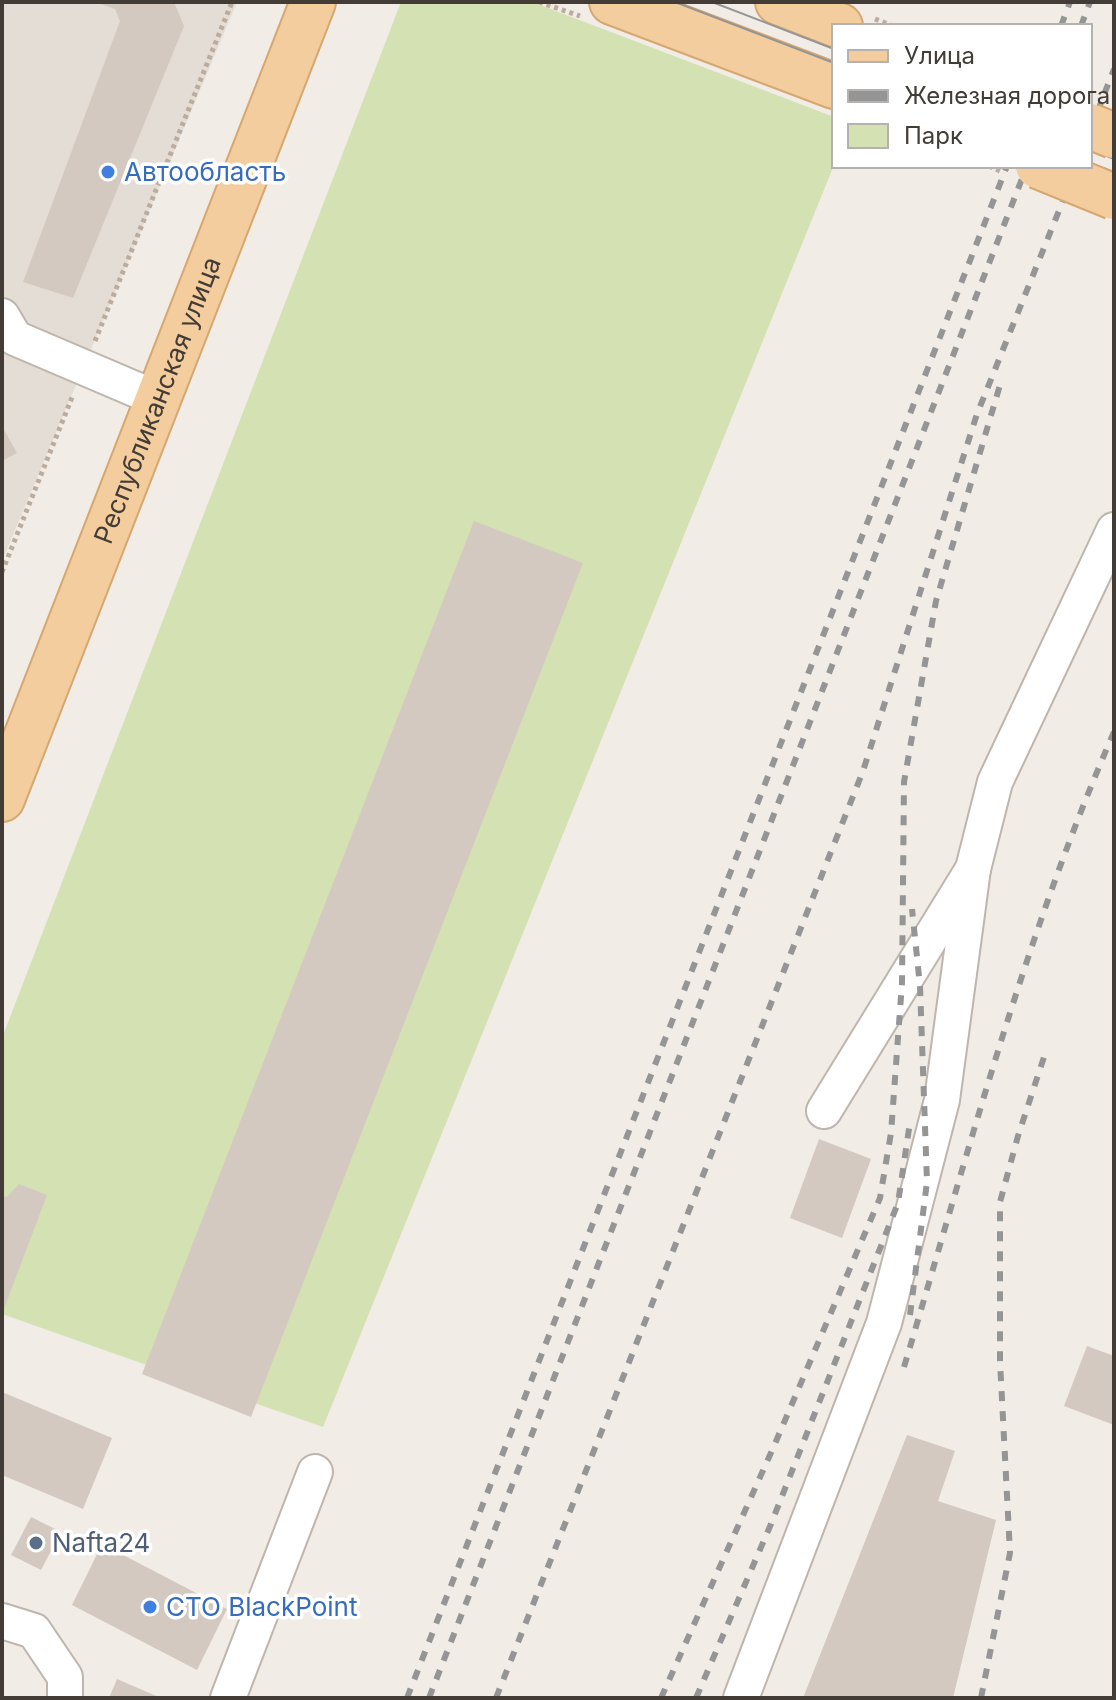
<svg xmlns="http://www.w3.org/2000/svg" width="1116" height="1700" font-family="Inter,sans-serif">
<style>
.residential{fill:#e4ddd5}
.green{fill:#d3e1b3}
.building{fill:#d4c9c0}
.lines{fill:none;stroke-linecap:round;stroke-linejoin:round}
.minor-casing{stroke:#beb5ad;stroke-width:38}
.major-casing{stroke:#d6a76f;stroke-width:48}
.path{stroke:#bcac9d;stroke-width:5;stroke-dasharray:4 4;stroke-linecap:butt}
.minor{stroke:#fff;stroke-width:34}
.major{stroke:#f3cd9d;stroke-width:44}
.tram{stroke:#959595;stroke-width:2}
.rail{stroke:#959595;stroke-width:6;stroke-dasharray:10 10;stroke-linecap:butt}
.major-bridge-casing{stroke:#d6a76f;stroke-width:48;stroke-linecap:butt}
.path-bridge{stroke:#bcac9d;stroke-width:5;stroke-dasharray:4 4;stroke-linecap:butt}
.major-bridge{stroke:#f3cd9d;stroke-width:44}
.shop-dot{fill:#3f7fe0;stroke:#fff;stroke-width:3}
.service-dot{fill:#5c6f8a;stroke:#fff;stroke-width:3}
.labels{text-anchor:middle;stroke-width:7;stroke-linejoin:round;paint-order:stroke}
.shop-label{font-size:26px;fill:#366cbe;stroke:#fff;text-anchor:start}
.street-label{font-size:26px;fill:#433c36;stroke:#fff}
.service-label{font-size:26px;fill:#4e5e75;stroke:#fff;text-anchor:start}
</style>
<rect width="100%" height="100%" fill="#f1ece6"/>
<!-- residential -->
<polygon class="residential" points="2,2 237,2 2,561"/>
<!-- green -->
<polygon class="green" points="401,2 532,2 834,117 834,165 323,1427 2,1314 2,1038"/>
<!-- building -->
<g class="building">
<polygon points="174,2 184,26 73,298 23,282 120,21 115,9 95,2"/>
<polygon points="2,426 17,453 2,461"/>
<polygon points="474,521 583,563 251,1417 142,1374"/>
<polygon points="819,1139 871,1159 842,1238 790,1218"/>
<polygon points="19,1184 47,1195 2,1314 2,1195 7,1197"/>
<polygon points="1087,1346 1114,1356 1114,1425 1064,1406"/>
<polygon points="2,1392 112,1438 83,1509 2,1475"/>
<polygon points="907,1435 955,1451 938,1501 996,1520 953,1698 803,1698"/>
<polygon points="31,1517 61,1532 41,1570 11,1555"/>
<polygon points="102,1544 227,1609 197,1670 72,1605"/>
<polygon points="117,1679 161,1698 109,1698"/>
</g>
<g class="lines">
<defs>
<g id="minor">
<polyline points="2,316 15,338 158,399"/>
<polyline points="824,1111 973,869 995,782 1114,530"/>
<polyline points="2,1621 34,1631 65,1677 65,1698"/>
<polyline points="228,1698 315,1472"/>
<polyline points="741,1698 884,1323 942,1100 973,869"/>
</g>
<g id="major">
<polyline points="612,2 834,86"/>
<polyline points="778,2 840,26"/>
<path id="s1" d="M2,799l311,-797"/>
</g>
</defs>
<!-- minor casing -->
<use href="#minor" class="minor-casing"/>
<!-- major casing -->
<use href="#major" class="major-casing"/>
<!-- path -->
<g class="path">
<polyline points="539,2 580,16"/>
<polyline points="875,19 893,26"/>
<polyline points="95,341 232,2"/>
<polyline points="2,572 73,395"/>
</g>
<!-- minor -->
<use href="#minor" class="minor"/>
<!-- major -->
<use href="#major" class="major"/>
<!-- tram -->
<g class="tram">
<polyline points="675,2 834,63"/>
<polyline points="712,2 834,49"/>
<polyline points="1090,149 1114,159"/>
<polyline points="1090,163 1114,172"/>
</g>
<!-- rail -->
<g class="rail">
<polyline points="1061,26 1070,2"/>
<polyline points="1081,26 1090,2"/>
<polyline points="1090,131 1114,69"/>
<polyline points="910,1315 927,1182 920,986 912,909"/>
<path d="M904,1367c64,-213 121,-432 210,-635"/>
<polyline points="407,1698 1007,166"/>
<polyline points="429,1698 1027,166"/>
<polyline points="496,1698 863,771 977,414 1077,166"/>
<polyline points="661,1698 774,1446 880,1198 891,1133 902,983 904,782 936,601 1000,385"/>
<polyline points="696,1698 771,1524 898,1203 910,1122"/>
<polyline points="981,1698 1010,1553 1000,1361 1000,1202 1018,1136 1045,1054"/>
</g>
<defs>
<g id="major-bridge">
<polyline points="1090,126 1114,136"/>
<polyline points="1038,166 1114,197"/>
</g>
</defs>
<!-- major-bridge casing -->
<use href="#major-bridge" class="major-bridge-casing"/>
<!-- path-bridge -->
<polyline class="path-bridge" points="989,166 1002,172"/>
<!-- major-bridge -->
<use href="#major-bridge" class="major-bridge"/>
</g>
<!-- markers -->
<g class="shop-dot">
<circle cx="108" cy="172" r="8"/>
<circle cx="150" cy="1607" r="8"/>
</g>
<circle class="service-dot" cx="36" cy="1543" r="8"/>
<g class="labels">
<!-- shop labels -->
<g class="shop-label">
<text x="124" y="181">Автообласть</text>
<text x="166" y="1616">СТО BlackPoint</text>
</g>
<!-- street labels -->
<g class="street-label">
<text dy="9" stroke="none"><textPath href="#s1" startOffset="428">Республиканская улица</textPath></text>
</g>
<!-- service labels -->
<g class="service-label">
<text x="52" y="1552">Nafta24</text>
</g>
</g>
<!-- border -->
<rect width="1116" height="1700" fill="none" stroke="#433c36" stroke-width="8"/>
<!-- legend -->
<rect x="832" y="24" width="260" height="144" fill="#ffffff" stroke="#b4b1af" stroke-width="2"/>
<rect x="848" y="50" width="40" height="12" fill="#f3cd9d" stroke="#b4b1af" stroke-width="2"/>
<text x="904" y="64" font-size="24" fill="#433c36">Улица</text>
<rect x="848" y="90" width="40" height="12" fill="#959595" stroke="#b4b1af" stroke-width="2"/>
<text x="904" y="104" font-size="24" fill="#433c36">Железная дорога</text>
<rect x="848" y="124" width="40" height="24" fill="#d3e1b3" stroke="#b4b1af" stroke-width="2"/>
<text x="904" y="144" font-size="24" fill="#433c36">Парк</text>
</svg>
